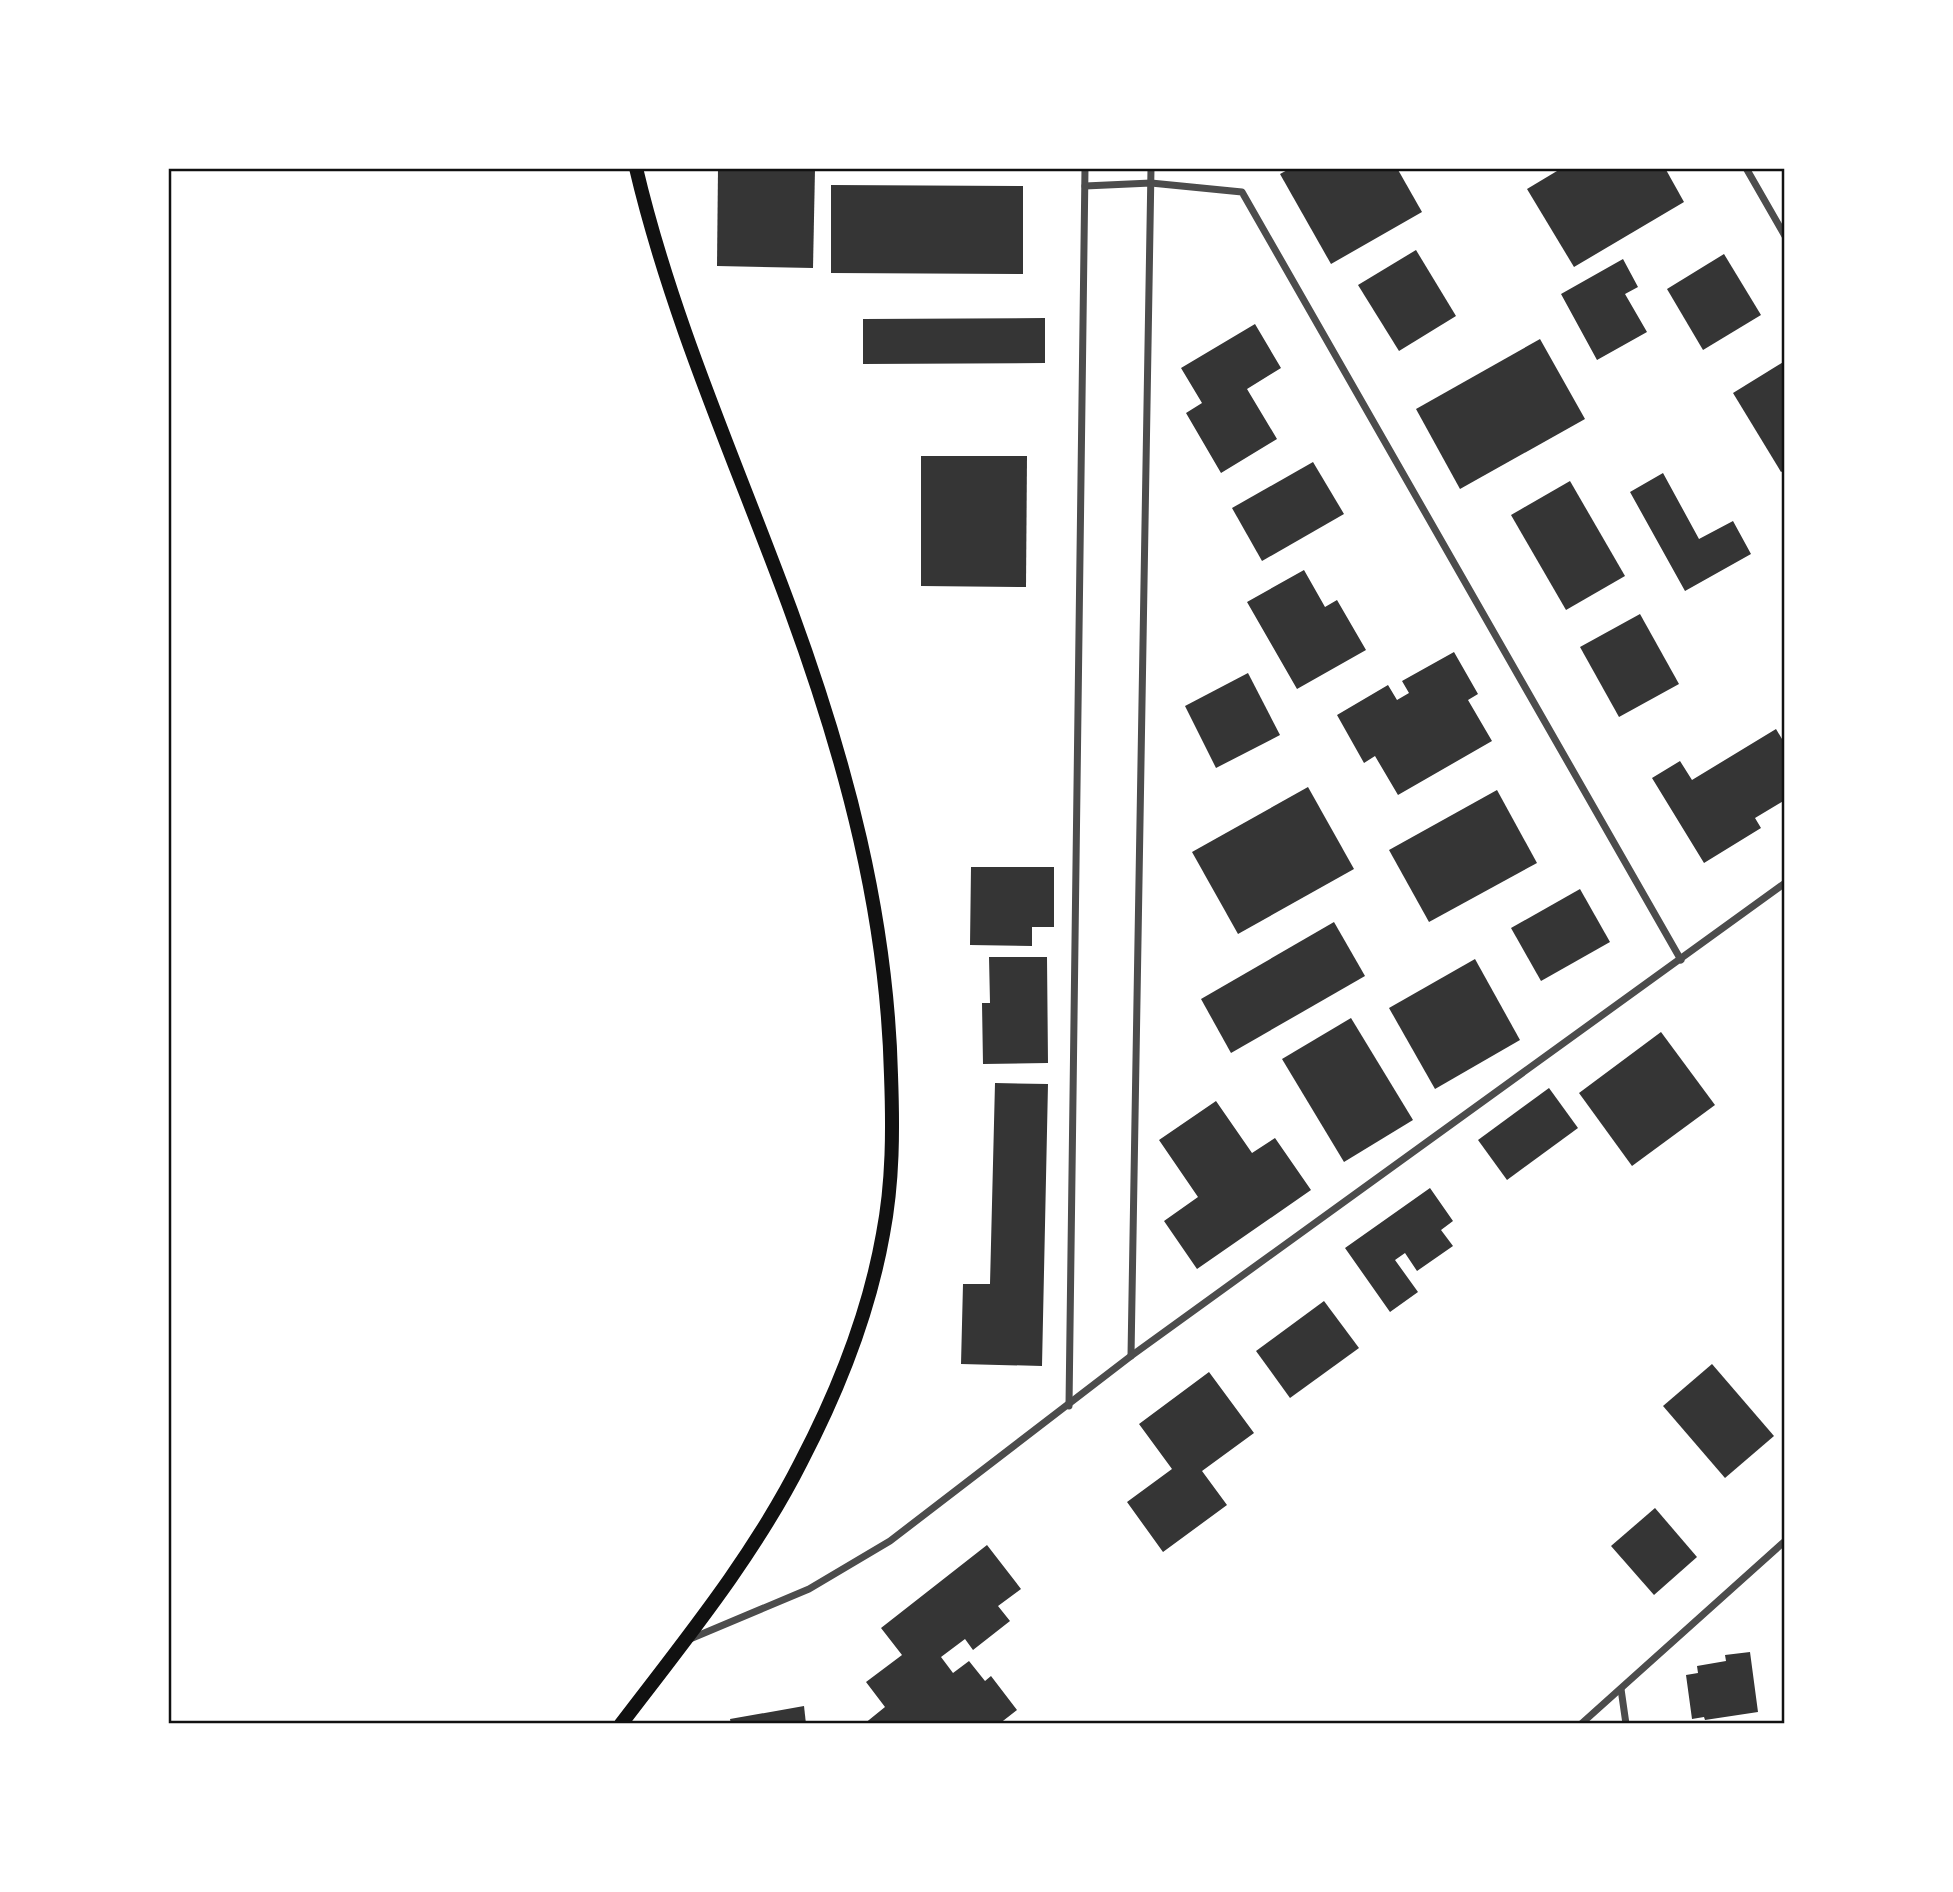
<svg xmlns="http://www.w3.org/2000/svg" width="1953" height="1892" font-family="'Fira Sans',sans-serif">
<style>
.building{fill:#353535}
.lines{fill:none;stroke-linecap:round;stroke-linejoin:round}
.minor{stroke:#4c4c4c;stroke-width:7}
.secondary{stroke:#111;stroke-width:14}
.neatline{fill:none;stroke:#111;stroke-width:2.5}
</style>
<rect width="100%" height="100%" fill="#fff"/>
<!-- building -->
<g class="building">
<polygon points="718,168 815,169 813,268 717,266"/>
<polygon points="1291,168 1397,168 1422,212 1331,264 1280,174"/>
<polygon points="1562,168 1665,168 1684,202 1574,267 1527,189"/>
<polygon points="831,185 1023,186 1023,274 831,273"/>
<polygon points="1416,250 1456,316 1399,351 1358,285"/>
<polygon points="1724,254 1761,315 1703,350 1667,289"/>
<polygon points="1623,259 1638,287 1625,294 1647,332 1597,360 1561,294"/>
<polygon points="1045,318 1045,363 863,364 863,319"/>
<polygon points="1255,324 1281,368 1247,389 1277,439 1221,473 1186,413 1202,403 1181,368"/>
<polygon points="1540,339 1585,419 1460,489 1416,409"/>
<polygon points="1785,361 1785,470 1781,472 1733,393"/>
<polygon points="921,456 1027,456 1026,587 921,586"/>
<polygon points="1313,462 1344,514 1262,561 1232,508"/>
<polygon points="1663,473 1699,539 1733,521 1751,554 1685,591 1630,492"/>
<polygon points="1570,481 1625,576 1566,610 1511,515"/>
<polygon points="1304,570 1325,607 1337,600 1366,650 1297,689 1247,602"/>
<polygon points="1640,614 1679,684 1619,717 1580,647"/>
<polygon points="1454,652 1478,694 1468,700 1492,741 1398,795 1375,756 1364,763 1337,715 1388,685 1397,700 1409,693 1402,681"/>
<polygon points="1248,673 1280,735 1216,768 1185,706"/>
<polygon points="1776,729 1785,744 1785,800 1755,818 1761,828 1704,863 1652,778 1680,761 1692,780"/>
<polygon points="1308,787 1354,869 1238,934 1192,852"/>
<polygon points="1497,790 1537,863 1429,922 1389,850"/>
<polygon points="971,867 1054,867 1054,927 1032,927 1032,946 970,945"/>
<polygon points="1580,889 1610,942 1541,981 1511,928"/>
<polygon points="1334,922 1365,976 1231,1053 1201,999"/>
<polygon points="989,957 1047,957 1048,1063 983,1064 982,1003 990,1003"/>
<polygon points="1475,959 1520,1040 1435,1089 1389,1008"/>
<polygon points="1351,1018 1413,1120 1344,1162 1282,1059"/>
<polygon points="1661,1032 1715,1105 1632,1166 1579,1093"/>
<polygon points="995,1083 1048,1084 1042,1366 961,1364 963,1284 990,1284"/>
<polygon points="1549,1088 1578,1128 1507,1180 1478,1140"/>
<polygon points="1216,1101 1252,1153 1275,1138 1311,1190 1197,1269 1164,1221 1198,1197 1159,1140"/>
<polygon points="1430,1188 1453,1221 1441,1230 1453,1246 1417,1271 1405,1253 1395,1260 1418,1292 1390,1312 1345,1248"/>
<polygon points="1324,1301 1359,1348 1290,1398 1256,1351"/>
<polygon points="1712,1364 1774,1436 1725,1478 1663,1406"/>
<polygon points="1209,1372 1254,1433 1202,1471 1227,1505 1163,1552 1127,1502 1172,1469 1139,1424"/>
<polygon points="1655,1508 1697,1557 1654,1595 1611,1546"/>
<polygon points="987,1545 1021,1589 998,1606 1010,1621 973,1650 965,1639 941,1657 953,1673 969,1661 985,1681 991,1676 1017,1710 999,1724 864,1724 885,1707 866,1682 902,1655 881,1628"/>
<polygon points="1750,1652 1758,1712 1705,1720 1704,1717 1692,1719 1686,1675 1698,1673 1697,1666 1726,1661 1725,1655"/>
<polygon points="804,1706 806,1724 731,1724 730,1719"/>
</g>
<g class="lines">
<!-- minor -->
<g class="minor">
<polyline points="1746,168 1785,236"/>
<polyline points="1085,186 1151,183 1242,192 1681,960"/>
<polyline points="1131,1356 1151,168"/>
<polyline points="1069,1406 1085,168"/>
<polyline points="690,1639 809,1589 890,1541 1131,1356 1785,883"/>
<polyline points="1621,1689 1626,1724"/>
<polyline points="1581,1724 1785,1541"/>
</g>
<!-- secondary -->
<path class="secondary" d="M621,1724c64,-84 132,-167 180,-262 37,-71 68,-149 82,-228 10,-52 10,-105 8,-159 -4,-160 -45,-314 -100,-464 -54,-147 -119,-290 -155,-443"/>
</g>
<!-- border -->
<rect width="1953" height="1892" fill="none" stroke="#ffffff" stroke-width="340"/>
<rect x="170" y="170" width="1613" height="1552" class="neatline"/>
</svg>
